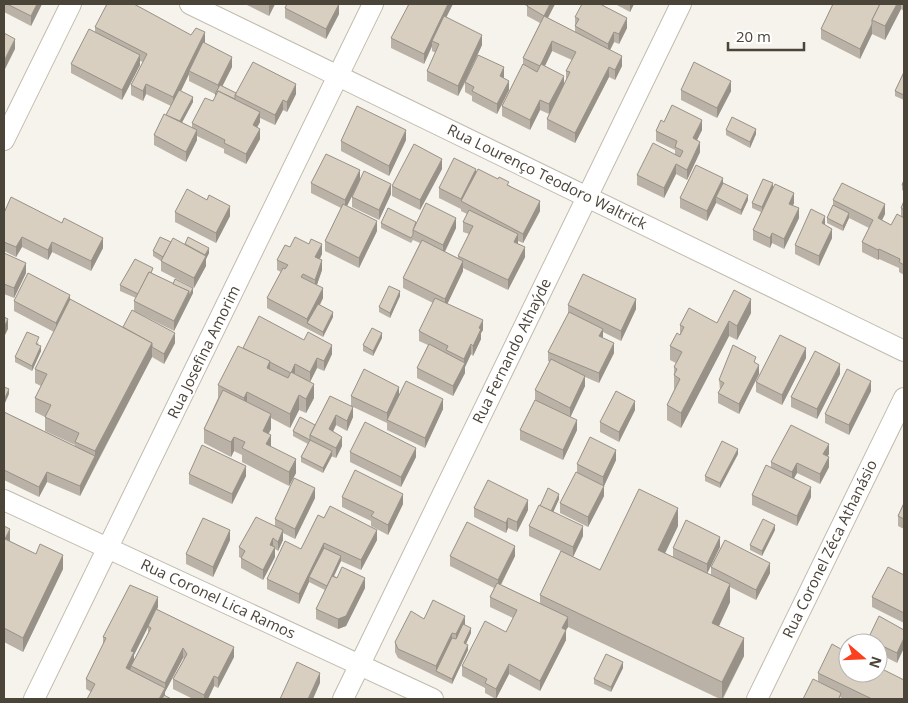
<svg xmlns="http://www.w3.org/2000/svg" width="908" height="703" font-family="'Open Sans',sans-serif">
<style>
.lines{fill:none;stroke-linecap:round;stroke-linejoin:round}
.street-casing{stroke:#c2bbae;stroke-width:22}
.street{stroke:#fff;stroke-width:20}
.wall{fill:#bab2a6;fill-rule:evenodd}
.shaded-wall{fill:#979187}
.building{fill:#d8cfc1;stroke:#979187}
.labels{text-anchor:middle;stroke-width:4;stroke-linejoin:round;paint-order:stroke}
.street-label{font-size:15px;fill:#4b4439;stroke:#fff}
</style>
<rect width="100%" height="100%" fill="#f6f3ec"/>
<g class="lines">
<defs>
<g id="street">
<polyline points="190,4 904,351"/>
<polyline points="4,140 71,4"/>
<polyline points="4,500 433,699"/>
<polyline points="34,699 373,4"/>
<polyline points="343,699 681,4"/>
<polyline points="757,699 904,398"/>
</g>
</defs>
<!-- street casing -->
<use href="#street" class="street-casing"/>
<!-- street -->
<use href="#street" class="street"/>
</g>
<!-- wall -->
<g class="wall">
<polygon points="4,4 42,4 31,26 4,12"/>
<polygon points="245,4 275,4 269,16"/>
<path d="M522,4h33l-7,14 27,14v-15l52,11 -8,16 -5,-2 -4,8 12,16 -7,14 -6,-3 -34,66 -28,-14v-10l2,-5 -9,-4 -10,20 -28,-14v-10l21,-42v-6l17,-35 -13,-7v-10zM552,51l20,9 -6,11v9l-2,5 -19,-19z"/>
<polygon points="615,4 634,4 630,12"/>
<polygon points="833,4 904,4 904,11 901,9 885,40 872,34 860,59 821,39 821,29"/>
<polygon points="285,8 339,14 326,39 285,18"/>
<polygon points="446,18 482,45 469,73 504,77 504,78 509,90 497,114 472,101 472,96 465,92 465,83 458,96 427,81 427,71 436,53 432,51 432,46 424,64 391,48 391,38"/>
<path d="M95,27l110,16 27,24 -10,19 14,7 60,1 -9,18 -4,-2 -8,15 -15,-7v4l-3,5 3,12 -14,25 -22,-11v-4l-27,-13v4l-11,22 -32,-17v-10l17,-29 -25,-12 -3,7 -12,-6v-10l12,-23 -3,-1v4l-18,35 -51,-27v-9l24,-32zM189,74v7l26,13v3l-2,4 -21,22v5l-10,-6 11,-20 -12,-11z"/>
<polygon points="904,72 904,100 895,96 895,91"/>
<polygon points="681,90 731,91 717,118 681,100"/>
<polygon points="664,122 702,130 697,140 700,152 687,180 676,174 664,198 637,185 637,175 675,154 675,150 656,141 656,131"/>
<polygon points="726,130 756,134 750,148 726,135"/>
<polygon points="406,140 389,176 341,151 341,141"/>
<polygon points="442,169 420,210 392,196 392,186"/>
<polygon points="476,173 509,185 540,211 523,243 518,241 518,244 525,257 508,290 463,268 463,271 447,304 483,330 481,333 481,339 473,356 471,354 465,367 465,373 453,396 417,378 417,368 428,345 419,341 419,331 433,303 403,288 403,278 420,243 413,240 411,243 381,228 381,223 416,222 456,228 445,252 458,258 458,256 469,234 463,232 463,222 467,214 461,211 461,209 439,198 439,188"/>
<polygon points="360,180 391,194 379,220 352,207 352,197 355,190 347,206 377,231 359,268 325,251 325,241 341,208 311,193 311,183"/>
<polygon points="904,180 904,191 902,190 902,185"/>
<polygon points="723,183 748,200 741,215 716,203 707,221 680,208 680,198"/>
<polygon points="773,189 794,203 793,205 799,218 784,249 772,243 770,248 753,240 753,230 761,212 752,208 752,203"/>
<polygon points="833,200 885,214 882,220 891,225 901,216 901,208 904,201 904,275 899,272 899,268 879,259 878,260 862,252 862,242 869,228 849,218 843,231 827,223 827,218 833,205"/>
<polygon points="175,212 230,216 216,243 175,222"/>
<polygon points="4,213 103,248 91,271 52,252 48,260 22,247 16,257 4,251"/>
<polygon points="825,225 832,238 819,266 795,254 795,245"/>
<polygon points="171,242 185,244 209,253 206,259 206,266 194,288 161,271 161,261 153,256 153,251"/>
<polygon points="290,247 322,254 320,259 322,270 317,285 323,298 320,305 333,317 323,337 267,308 267,298 281,272 277,270 277,260"/>
<polygon points="4,253 26,273 14,298 4,294"/>
<polygon points="153,273 153,274 193,293 174,331 134,311 134,301 136,298 120,291 120,285"/>
<polygon points="400,296 390,318 379,312 379,307"/>
<polygon points="70,299 123,327 175,343 164,364 152,357 80,496 47,482 39,497 4,480 4,412 75,446 75,445 45,431 45,417 35,412 35,398 41,386 35,383 35,369 54,332 14,311 14,301"/>
<polygon points="568,305 636,309 621,341 603,332 603,338 614,353 599,383 585,377 585,386 570,417 577,430 563,460 520,440 520,430 535,400 535,390 550,362 548,361 548,352 568,315"/>
<polygon points="751,313 737,340 729,336 681,428 667,420 667,405 674,390 674,367 676,363 670,360 670,346 680,335 680,325 717,323"/>
<polygon points="382,338 373,356 363,351 363,345"/>
<polygon points="39,342 38,344 41,351 32,371 15,362 15,357"/>
<polygon points="243,348 332,354 324,371 317,368 310,382 314,398 306,413 299,410 290,428 271,418 271,429 268,434 271,447 296,473 289,486 242,462 242,455 234,451 231,457 204,443 204,429 218,398 218,385"/>
<polygon points="806,358 782,405 756,392 756,382"/>
<polygon points="756,363 759,374 739,414 718,403 718,393 720,390 719,380"/>
<polygon points="840,374 817,419 791,407 791,397"/>
<polygon points="871,391 849,435 825,423 825,414"/>
<polygon points="399,394 443,409 425,448 387,430 387,422 387,423 351,406 351,396"/>
<polygon points="330,396 353,417 347,431 336,425 333,432 342,446 336,458 331,456 323,473 301,462 301,457 308,444 293,436 293,431 315,425"/>
<polygon points="635,410 619,442 600,432 600,422"/>
<polygon points="350,452 416,457 401,487 350,462"/>
<polygon points="738,454 720,488 705,481 705,476"/>
<polygon points="829,454 827,457 829,467 820,484 797,473 794,478 811,497 797,526 752,505 752,495 771,468 771,462"/>
<polygon points="616,460 604,486 604,496 588,527 560,513 560,503 577,473 577,464"/>
<polygon points="189,474 246,476 232,504 189,484"/>
<polygon points="342,497 403,504 388,535 371,526 371,521 342,507"/>
<polygon points="315,498 295,539 283,533 283,540 278,551 275,549 275,557 263,580 241,568 241,558 239,557 239,547 275,526 275,519"/>
<polygon points="559,499 553,512 583,536 573,557 600,570 678,526 665,553 673,557 673,548 720,547 707,573 711,575 711,567 770,573 756,600 730,587 730,602 719,626 744,656 723,699 720,699 568,627 566,630 566,640 540,691 509,674 496,699 485,693 485,688 462,676 462,666 506,632 513,618 490,607 490,597 494,588 450,566 450,556 515,556 501,585 540,603 540,595 561,551 529,536 529,526 540,506"/>
<polygon points="904,503 904,529 898,526 898,516"/>
<polygon points="474,508 528,510 517,532 508,528 506,533 474,517"/>
<polygon points="318,515 377,540 361,570 341,561 334,576 365,588 346,626 338,629 316,619 316,609 325,590 309,582 299,604 267,589 267,579 301,549"/>
<polygon points="4,526 10,541 63,569 23,652 4,642"/>
<polygon points="775,530 762,556 750,550 750,545"/>
<polygon points="230,540 213,577 186,564 186,554"/>
<polygon points="904,575 904,623 872,607 872,597"/>
<path d="M158,607l-1,2 77,48 -16,31 -4,-2 -6,13h-15l-20,-10v-10l11,-20 -1,-1 -18,34h-74l-5,-3v-10l17,-34v-8zM148,627v6l-14,27v-5z"/>
<polygon points="424,619 465,625 471,633 466,644 468,650 452,684 398,658 395,652 395,642"/>
<polygon points="904,630 897,663 878,653 878,643 868,643 868,639"/>
<polygon points="623,668 611,692 594,684 594,679"/>
<polygon points="818,673 904,699 843,699 818,681"/>
</g>
<!-- shaded-wall -->
<g class="shaded-wall">
<polygon points="37,4 42,4 31,26 31,16"/>
<polygon points="270,4 275,4 269,16 269,6"/>
<polygon points="339,4 339,14 326,39 326,29"/>
<polygon points="448,4 453,4 434,42 432,41 432,46 424,64 424,54"/>
<polygon points="550,4 555,4 544,25 544,16"/>
<polygon points="630,4 634,4 630,12"/>
<polygon points="897,4 901,4 901,9 885,40 885,26"/>
<polygon points="627,18 627,28 619,44 619,34"/>
<polygon points="872,24 872,34 860,59 860,49"/>
<polygon points="205,32 205,42 191,71 189,71 189,74 173,107 173,97"/>
<polygon points="614,32 614,42 608,54 608,44"/>
<polygon points="482,35 482,45 458,96 458,86"/>
<polygon points="15,39 15,49 4,71 4,61"/>
<polygon points="552,41 552,51 540,76 540,66"/>
<polygon points="140,55 140,65 122,100 122,90"/>
<polygon points="622,56 622,66 615,80 615,70"/>
<polygon points="232,57 232,67 218,95 218,85"/>
<polygon points="504,67 504,77 500,86 500,76"/>
<polygon points="609,67 609,77 575,143 575,133"/>
<polygon points="564,76 564,86 549,114 549,104"/>
<polygon points="509,81 509,90 497,114 497,104"/>
<polygon points="731,81 731,91 717,118 717,108"/>
<polygon points="146,84 146,94 143,101 143,91"/>
<polygon points="296,84 296,94 287,112 287,102"/>
<polygon points="193,97 193,102 178,130 178,125"/>
<polygon points="283,100 283,110 275,125 275,115"/>
<polygon points="540,100 540,110 530,130 530,120"/>
<polygon points="260,112 260,122 253,135 253,125"/>
<polygon points="702,120 702,130 693,148 693,138"/>
<polygon points="260,129 260,139 246,164 246,154"/>
<polygon points="756,129 756,134 750,148 750,142"/>
<polygon points="197,130 197,140 186,162 186,152"/>
<polygon points="406,130 406,140 389,176 389,166"/>
<polygon points="700,142 700,152 687,180 687,170"/>
<polygon points="442,159 442,169 420,210 420,200"/>
<polygon points="676,164 676,174 664,198 664,188"/>
<polygon points="476,169 476,179 461,201 461,209 461,199"/>
<polygon points="360,170 360,180 345,210 345,200"/>
<polygon points="723,178 723,188 716,197 716,203 707,221 707,211"/>
<polygon points="773,183 773,189 762,212 762,207"/>
<polygon points="391,184 391,194 379,220 379,210"/>
<polygon points="794,193 794,203 789,214 789,204"/>
<polygon points="748,195 748,200 741,215 741,210"/>
<polygon points="540,201 540,211 523,243 523,234"/>
<polygon points="885,204 885,214 878,228 878,218"/>
<polygon points="230,206 230,216 216,243 216,233"/>
<polygon points="799,208 799,218 784,249 784,239"/>
<polygon points="849,213 849,218 843,231 843,226"/>
<polygon points="825,216 825,226 822,223"/>
<polygon points="456,218 456,228 443,255 443,245"/>
<polygon points="377,221 377,231 359,268 359,258"/>
<polygon points="832,229 832,238 819,266 819,256"/>
<polygon points="772,233 772,243 770,248 770,238"/>
<polygon points="518,234 518,244 514,242"/>
<polygon points="22,237 22,247 16,257 16,247"/>
<polygon points="103,238 103,248 91,271 91,261"/>
<polygon points="52,242 52,252 48,260 48,250"/>
<polygon points="322,244 322,254 315,267 315,257"/>
<polygon points="525,247 525,257 508,290 508,280"/>
<polygon points="209,248 209,253 206,259 206,266 194,288 194,278"/>
<polygon points="879,249 879,259 878,260 878,250"/>
<polygon points="322,260 322,270 315,290 315,280"/>
<polygon points="463,261 463,271 445,309 445,299"/>
<polygon points="26,263 26,273 14,298 14,288"/>
<polygon points="193,288 193,293 174,331 174,321 189,291"/>
<polygon points="323,288 323,298 309,325 307,323 307,319"/>
<polygon points="400,291 400,296 390,318 390,313"/>
<polygon points="70,295 70,305 56,333 56,323"/>
<polygon points="636,299 636,309 621,341 621,331"/>
<polygon points="751,299 751,313 737,340 737,326"/>
<polygon points="333,312 333,317 323,337 323,332"/>
<polygon points="8,319 8,329 4,337 4,327"/>
<polygon points="483,320 483,330 481,333 481,339 473,356 473,346 479,328"/>
<polygon points="729,321 729,336 681,428 681,413"/>
<polygon points="603,329 603,338 599,336"/>
<polygon points="175,333 175,343 164,364 164,354"/>
<polygon points="382,333 382,338 373,356 373,351"/>
<polygon points="152,343 152,357 95,466 95,451"/>
<polygon points="614,343 614,353 599,383 599,373"/>
<polygon points="471,344 471,354 465,367 465,373 453,396 453,386 464,365 464,359"/>
<polygon points="332,345 332,354 324,371 324,361"/>
<polygon points="41,346 41,351 32,371 32,366"/>
<polygon points="806,348 806,358 782,405 782,395"/>
<polygon points="317,358 317,368 310,382 310,372"/>
<polygon points="270,361 270,376 267,368"/>
<polygon points="295,364 295,374 291,373"/>
<polygon points="840,364 840,374 817,419 817,409"/>
<polygon points="759,365 759,374 739,414 739,404"/>
<polygon points="585,376 585,386 570,418 570,408"/>
<polygon points="871,381 871,391 849,435 849,425"/>
<polygon points="314,384 314,398 306,413 306,399"/>
<polygon points="399,387 399,396 387,420 387,423 387,413"/>
<polygon points="9,389 9,394 5,403 5,398"/>
<polygon points="247,392 247,406 244,412 244,398"/>
<polygon points="299,395 299,410 290,428 290,414"/>
<polygon points="443,399 443,409 425,448 425,438"/>
<polygon points="635,401 635,410 619,442 619,432"/>
<polygon points="353,407 353,417 347,431 347,421"/>
<polygon points="271,414 271,429 263,446 263,431"/>
<polygon points="336,415 336,425 329,439 329,429"/>
<polygon points="577,420 577,430 563,460 563,450"/>
<polygon points="271,435 271,449 266,444"/>
<polygon points="234,437 234,451 231,457 231,442"/>
<polygon points="342,437 342,446 336,458 336,448"/>
<polygon points="829,444 829,454 823,464 823,454"/>
<polygon points="416,448 416,457 401,487 401,477"/>
<polygon points="738,449 738,454 720,488 720,483"/>
<polygon points="616,450 616,460 604,486 604,496 588,527 588,517 603,487 603,477"/>
<polygon points="332,451 332,456 323,473 323,468"/>
<polygon points="95,456 95,466 80,496 80,486"/>
<polygon points="829,457 829,467 820,484 820,474"/>
<polygon points="296,459 296,473 289,486 289,472"/>
<polygon points="797,463 797,473 792,482 792,472"/>
<polygon points="246,466 246,476 232,504 232,494"/>
<polygon points="47,472 47,482 39,497 39,487"/>
<polygon points="811,487 811,497 797,526 797,516"/>
<polygon points="315,488 315,498 295,539 295,529"/>
<polygon points="403,494 403,504 388,535 388,525"/>
<polygon points="559,494 559,499 551,517 551,512"/>
<polygon points="528,500 528,510 517,532 517,522"/>
<polygon points="678,508 678,526 658,568 658,550"/>
<polygon points="508,518 508,528 506,533 506,523"/>
<polygon points="775,525 775,530 762,556 762,551"/>
<polygon points="583,526 583,536 573,557 573,547"/>
<polygon points="10,529 10,543 5,539"/>
<polygon points="230,530 230,540 213,577 213,567"/>
<polygon points="283,530 283,540 278,551 278,542"/>
<polygon points="377,530 377,540 361,570 361,560"/>
<polygon points="720,537 720,547 707,574 707,564"/>
<polygon points="273,538 273,548 270,545"/>
<polygon points="324,543 324,553 309,577 309,582 299,604 299,594"/>
<polygon points="515,546 515,556 498,590 498,580"/>
<polygon points="275,547 275,557 263,580 263,570"/>
<polygon points="63,555 63,569 23,652 23,638"/>
<polygon points="341,556 341,561 327,591 327,586"/>
<polygon points="770,563 770,573 756,600 756,590"/>
<polygon points="365,578 365,588 346,626 338,629 338,619"/>
<polygon points="730,584 730,602 712,641 712,623"/>
<polygon points="158,597 158,607 134,655 134,662 131,666 131,668 126,678 126,668 131,651"/>
<polygon points="465,616 465,626 456,644 456,634"/>
<polygon points="568,617 568,627 566,630 566,640 540,691 540,681 562,628"/>
<polygon points="471,628 471,633 464,648 464,643"/>
<polygon points="452,633 452,643 436,671 436,666"/>
<polygon points="744,638 744,656 722,699 722,682"/>
<polygon points="904,638 904,648 897,663 897,653"/>
<polygon points="468,645 468,650 452,684 452,679"/>
<polygon points="234,647 234,657 218,688 218,678"/>
<polygon points="183,648 183,658 165,692 165,699 159,699 165,689 165,683"/>
<polygon points="623,662 623,668 611,692 611,687"/>
<polygon points="509,664 509,674 496,699 496,689"/>
<polygon points="320,673 320,683 313,699 308,699"/>
<polygon points="214,676 214,686 208,699 204,699 204,695"/>
</g>
<!-- building -->
<g class="building">
<polygon points="7,4 37,4 31,16"/>
<polygon points="107,4 134,4 191,35 196,28 205,32 173,97 146,84 143,91 131,85 147,54 95,27"/>
<polygon points="287,4 339,4 326,29 285,8"/>
<polygon points="409,4 448,4 424,54 391,38"/>
<polygon points="528,4 550,4 544,16 527,6"/>
<polygon points="582,4 600,4 627,18 619,34 614,32 608,44 575,26 579,19 575,17"/>
<polygon points="833,4 880,4 872,20 872,24 860,49 821,29"/>
<polygon points="880,4 897,4 885,26 872,20"/>
<polygon points="444,16 482,35 458,86 427,71 439,44 432,41"/>
<polygon points="544,16 622,56 615,70 609,67 575,133 547,119 570,72 566,71 576,52 552,41 540,66 523,58"/>
<polygon points="89,29 140,55 122,90 71,64"/>
<polygon points="4,33 15,39 4,61"/>
<polygon points="203,42 232,57 218,85 189,71"/>
<polygon points="478,55 504,67 500,76 509,81 497,104 472,91 474,87 465,82"/>
<polygon points="253,62 296,84 287,102 283,100 275,115 235,95"/>
<polygon points="694,62 731,81 717,108 681,90"/>
<polygon points="523,64 537,72 541,64 564,76 549,104 540,100 530,120 502,106"/>
<polygon points="904,72 904,95 895,91"/>
<polygon points="220,85 236,93 235,95 235,99 218,91 216,95 215,94"/>
<polygon points="179,90 193,97 180,121 166,115"/>
<polygon points="218,91 260,112 253,125 260,129 246,154 224,143 225,140 192,123 205,98 213,101"/>
<polygon points="672,105 702,120 693,138 700,142 687,170 676,164 664,188 637,175 653,143 680,157 683,151 675,147 677,141 656,131 661,120 664,122"/>
<polygon points="357,106 406,130 389,166 341,141"/>
<polygon points="164,114 197,130 186,152 154,135"/>
<polygon points="732,117 756,129 750,142 726,130"/>
<polygon points="414,144 442,159 420,200 392,186"/>
<polygon points="326,154 360,170 345,200 311,183"/>
<polygon points="454,158 476,169 461,199 439,188"/>
<polygon points="696,165 723,178 707,211 680,198"/>
<polygon points="478,169 498,179 499,177 509,182 507,185 540,201 523,234 461,201"/>
<polygon points="364,171 391,184 379,210 352,197"/>
<polygon points="763,179 773,183 762,207 752,203"/>
<polygon points="904,180 904,186 902,185"/>
<polygon points="723,183 748,195 741,210 716,197"/>
<polygon points="842,183 885,204 878,218 891,225 897,214 904,218 904,265 899,262 900,259 879,249 878,250 862,242 873,220 833,200"/>
<polygon points="775,184 794,193 789,204 799,208 784,239 772,233 770,238 753,230"/>
<polygon points="187,189 207,200 209,195 230,206 216,233 175,212"/>
<polygon points="11,197 62,223 64,218 103,238 91,261 52,242 48,250 22,237 16,247 4,242 4,213"/>
<polygon points="904,201 904,210 901,208"/>
<polygon points="426,203 456,218 443,245 413,230"/>
<polygon points="343,204 377,221 359,258 325,241"/>
<polygon points="833,205 849,213 843,226 827,218"/>
<polygon points="388,208 416,222 413,230 413,235 411,238 381,223"/>
<polygon points="811,209 825,216 822,223 832,229 819,256 795,245"/>
<polygon points="469,210 518,234 514,242 525,247 508,280 458,256 473,226 463,222"/>
<polygon points="160,237 171,242 163,257 153,251"/>
<polygon points="188,237 209,248 205,255 185,244"/>
<polygon points="295,237 309,244 311,239 322,244 315,257 322,260 315,280 303,274 301,277 323,288 307,319 267,298 283,268 285,269 288,265 277,260 285,245 290,247"/>
<polygon points="173,238 206,256 194,278 161,261"/>
<polygon points="422,240 463,261 445,299 403,278"/>
<polygon points="4,253 26,263 14,288 4,284"/>
<polygon points="135,259 153,268 151,273 149,272 138,294 120,285"/>
<polygon points="149,272 189,291 174,321 134,301"/>
<polygon points="28,273 70,295 56,323 14,301"/>
<polygon points="583,274 636,299 621,331 568,305"/>
<polygon points="175,279 193,288 189,296 189,291 173,284"/>
<polygon points="389,286 400,291 390,313 379,307"/>
<polygon points="734,290 751,299 737,326 729,321 681,413 667,405 680,379 674,375 677,369 674,367 682,352 670,346 677,333 680,335 684,327 680,325 689,308 717,323"/>
<polygon points="435,298 483,320 479,328 481,329 473,346 471,344 464,359 446,350 448,346 419,331"/>
<polygon points="70,299 152,343 95,451 75,442 79,433 45,417 51,405 35,398 47,374 35,369"/>
<polygon points="318,304 333,312 323,332 307,323"/>
<polygon points="132,310 175,333 164,354 152,347 152,343 123,327"/>
<polygon points="569,312 603,329 599,336 614,343 599,373 548,352"/>
<polygon points="259,316 304,340 308,332 332,345 324,361 317,358 310,372 295,364 291,373 243,348"/>
<polygon points="4,317 8,319 4,327"/>
<polygon points="372,328 382,333 373,351 363,345"/>
<polygon points="27,332 39,337 36,344 41,346 32,366 15,357"/>
<polygon points="780,335 806,348 782,395 756,382"/>
<polygon points="429,344 465,363 453,386 417,368"/>
<polygon points="733,345 756,357 754,362 759,365 739,404 718,393 724,383 719,380"/>
<polygon points="238,346 270,361 267,368 288,378 291,372 314,384 306,399 299,395 290,414 247,392 244,398 218,385"/>
<polygon points="815,351 840,364 817,409 791,397"/>
<polygon points="551,359 585,376 570,408 535,390"/>
<polygon points="364,369 399,387 387,413 351,396"/>
<polygon points="847,369 871,381 849,425 825,414"/>
<polygon points="406,381 443,399 425,438 387,420"/>
<polygon points="4,387 9,389 5,398 4,397"/>
<polygon points="223,390 271,414 263,431 271,435 266,444 296,459 289,472 242,448 245,442 234,437 231,442 204,429"/>
<polygon points="616,391 635,401 619,432 600,422"/>
<polygon points="330,396 353,407 347,421 336,415 329,429 342,437 336,448 310,435"/>
<polygon points="535,400 577,420 563,450 520,430"/>
<polygon points="4,412 95,456 80,486 47,472 39,487 4,470"/>
<polygon points="300,417 315,425 310,435 310,440 293,431"/>
<polygon points="365,422 416,448 401,477 350,452"/>
<polygon points="791,425 829,444 823,454 829,457 820,474 797,463 792,472 771,462"/>
<polygon points="590,437 616,450 603,477 577,464"/>
<polygon points="310,440 332,451 323,468 301,457"/>
<polygon points="722,441 738,449 720,483 705,476"/>
<polygon points="202,445 246,466 232,494 189,474"/>
<polygon points="766,465 811,487 797,516 752,495"/>
<polygon points="355,470 403,494 388,525 371,516 374,512 342,497"/>
<polygon points="576,472 604,486 588,517 560,503"/>
<polygon points="294,478 315,488 295,529 275,519"/>
<polygon points="488,480 528,500 517,522 508,518 506,523 474,508"/>
<polygon points="548,488 559,494 551,511 540,506"/>
<polygon points="639,489 678,508 658,550 730,584 712,623 744,638 722,682 540,595 561,551 600,570"/>
<polygon points="904,503 904,519 898,516"/>
<polygon points="539,505 583,526 573,547 529,526"/>
<polygon points="330,506 377,530 361,560 324,543 299,594 267,579 285,541 301,549 318,515 324,518"/>
<polygon points="256,517 283,530 278,542 273,538 270,545 275,547 263,570 241,558 245,551 239,547"/>
<polygon points="203,518 230,530 213,567 186,554"/>
<polygon points="763,519 775,525 762,551 750,545"/>
<polygon points="686,520 720,537 707,564 673,548"/>
<polygon points="467,522 515,546 498,580 450,556"/>
<polygon points="4,526 10,529 5,539 36,554 40,544 63,555 23,638 4,628"/>
<polygon points="725,540 770,563 756,590 711,567"/>
<polygon points="324,548 341,556 327,586 309,577"/>
<polygon points="342,567 365,578 346,616 338,619 316,609 332,576 337,578"/>
<polygon points="888,567 904,575 904,613 872,597"/>
<polygon points="497,583 568,617 562,628 566,630 540,681 509,664 496,689 485,683 487,679 462,666 485,621 506,632 517,610 490,597"/>
<polygon points="130,585 158,597 131,651 134,652 126,668 165,688 159,699 87,699 95,684 86,679 106,638 103,637"/>
<polygon points="433,600 465,616 456,634 452,633 436,666 398,649 395,642 411,611 424,619"/>
<polygon points="156,609 234,647 218,678 214,676 204,695 173,679 187,654 183,648 165,683 131,666 151,628 148,626"/>
<polygon points="879,616 904,630 904,638 897,653 868,639"/>
<polygon points="463,624 471,628 464,643 468,645 452,679 436,671 452,638 456,639"/>
<polygon points="832,644 848,653 848,673 878,673 878,667 904,680 904,699 872,699 818,673"/>
<polygon points="606,654 623,662 611,687 594,679"/>
<polygon points="297,662 320,673 308,699 280,699"/>
<polygon points="813,679 841,693 839,698 841,699 803,699"/>
<polygon points="164,695 171,699 162,699"/>
</g>
<g class="labels">
<!-- street labels -->
<g class="street-label">
<text transform="translate(547 177) rotate(26)" y="5">Rua Lourenço Teodoro Waltrick</text>
<text transform="translate(512 351) rotate(-64)" y="5">Rua Fernando Athaýde</text>
<text transform="translate(204 352) rotate(-64)" y="5">Rua Josefina Amorim</text>
<text transform="translate(830 549) rotate(-64)" y="5">Rua Coronel Zéca Athanásio</text>
<text transform="translate(218 599) rotate(25)" y="5">Rua Coronel Lica Ramos</text>
</g>
</g>
<!-- border -->
<rect width="908" height="703" fill="none" stroke="#4b4439" stroke-width="10"/>
<!-- north arrow -->
<g transform="translate(863 658) rotate(109)"><circle r="24" fill="#ffffff" stroke="#b7b4b0"/>
<path d="M0-4L9 19L0 12L-9 19Z" fill="#fc3f1d"/>
<text y="-8" font-size="14" font-weight="bold" text-anchor="middle" fill="#4b4439">N</text>
</g>
<!-- scale -->
<path d="M728 42v8h76v-8" fill="none" stroke="#4b4439" stroke-width="2.5"/>
<text x="736" y="42" font-size="15" fill="#4b4439" stroke="#ffffff" stroke-width="4" paint-order="stroke">20 m</text>
</svg>
